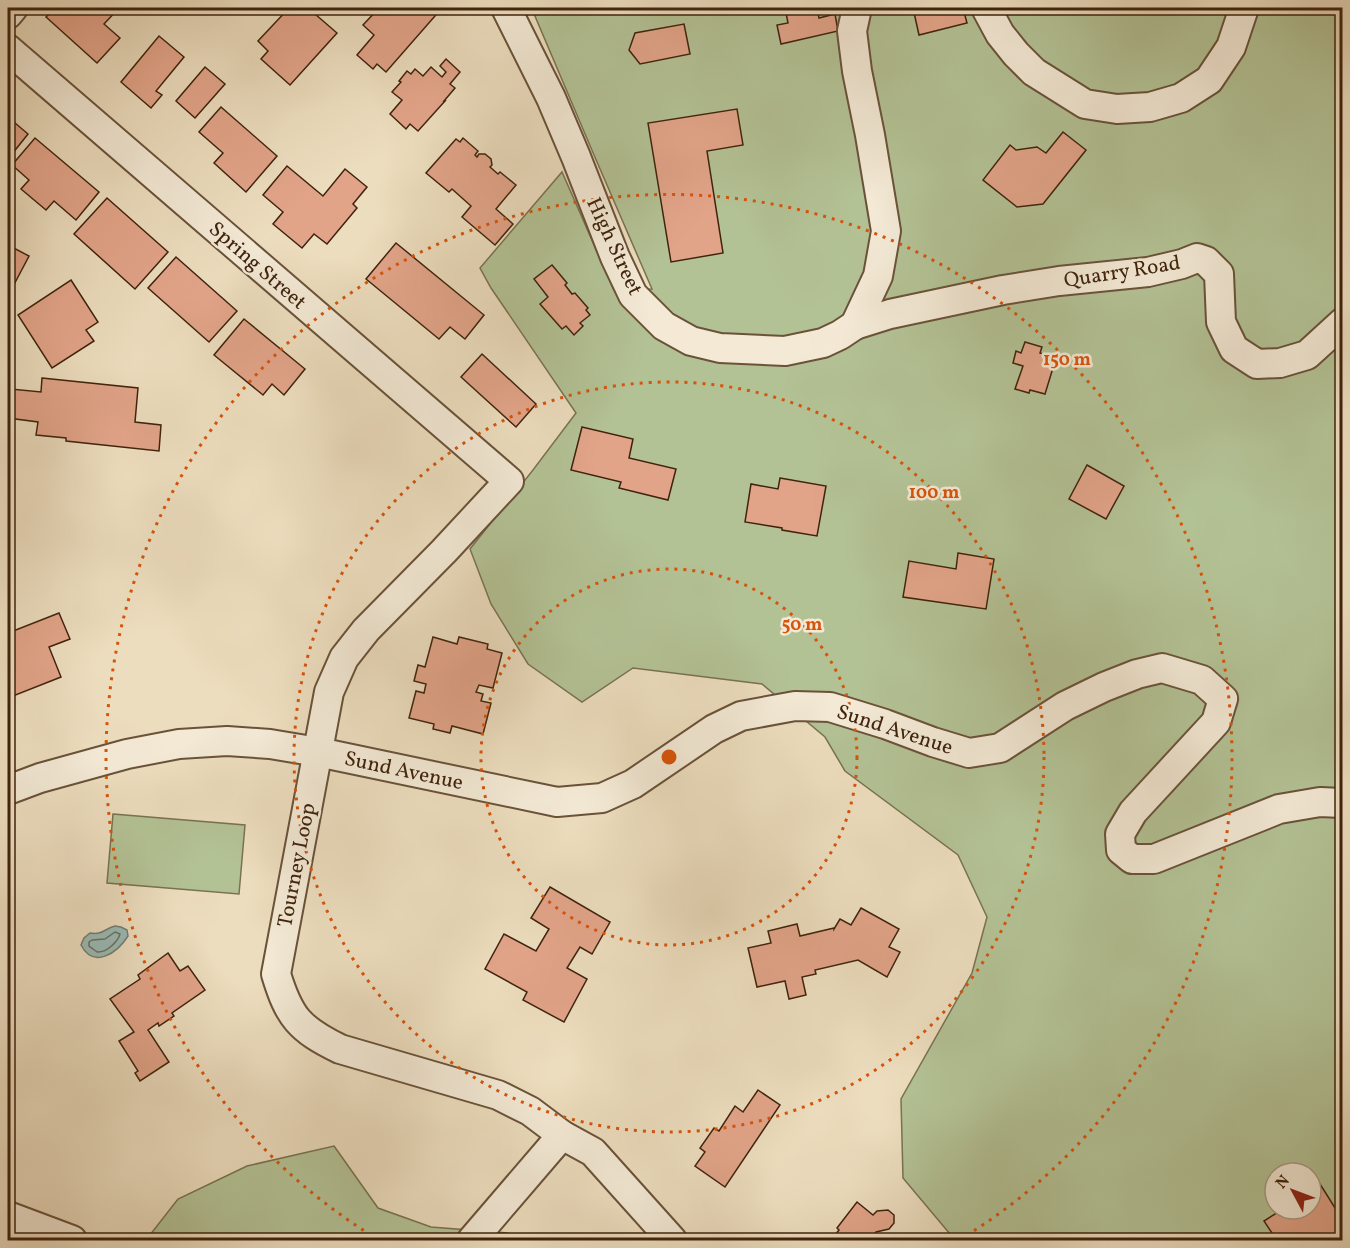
<svg xmlns="http://www.w3.org/2000/svg" width="1350" height="1248" font-family="Vollkorn,serif">
<style>
.green{fill:#b3c295;stroke:#797251;stroke-width:1.5;fill-rule:evenodd}
.water{fill:#99bbb5;stroke:#757e72;stroke-width:1.5}
.lines{fill:none;stroke-linecap:round;stroke-linejoin:round}
.shore{stroke:#6c6f61;stroke-width:1.5}
.building{fill:#e2a489;stroke:#3f230d;stroke-width:1.5}
.minor-casing{stroke:#6a5239;stroke-width:32}
.minor{stroke:#f3e9d5;stroke-width:28}
.ring{fill:none;stroke:#d7540c;stroke-width:3;stroke-dasharray:3 6}
.labels{text-anchor:middle;stroke-width:5;stroke-linejoin:round;paint-order:stroke}
.street-label{font-size:21px;fill:#3f230d;stroke:#f3e9d5}
.centre{fill:#d7540c;stroke:#f3e9d5;stroke-width:3}
.ring-label{font-size:18px;text-anchor:middle;font-weight:bold;fill:#d7540c;stroke:#f3e9d5;stroke-width:5;stroke-linejoin:round;paint-order:stroke}
</style>
<rect width="100%" height="100%" fill="#ecddbe"/>
<filter id="stains"><feTurbulence type="fractalNoise" baseFrequency=".00333" numOctaves="4"/><feColorMatrix values="0 0 0 0 .2 0 0 0 0 .09 0 0 0 0 .02 0 0 0 .5 -.17"/></filter>
<radialGradient id="worn" r=".72"><stop offset=".6" stop-color="#630" stop-opacity="0"/><stop offset="1" stop-color="#630" stop-opacity=".3"/></radialGradient>
<!-- green -->
<g class="green">
<path d="M534,8h808v1232h-387l-52,-62 -2,-79 71,-126 15,-56 -29,-62 -113,-84 -20,-34 -63,-53 -129,-16 -51,34 -54,-38 -37,-60 -21,-55 63,-79 43,-57 -85,-125 -11,-20 82,-96 52,118 38,-1 -58,-134 -62,-146zM1275,1173h36v36h-36z"/>
<polygon points="113,814 245,825 239,894 107,883"/>
<polygon points="334,1146 378,1208 431,1227 508,1233 518,1240 146,1240 178,1199 247,1166"/>
</g>
<!-- water -->
<path class="water" d="M115,926l6,1 6,3 1,6c-10,16 -34,34 -47,9l3,-7 6,-5c13,2 14,-4 25,-7z"/>
<g class="lines">
<!-- shore -->
<path class="shore" d="M115,932l5,2c-2,7 -13,19 -23,18 -1,-1 -7,-5 -8,-6v-4l3,-2 13,-1z"/>
</g>
<!-- building -->
<g class="building">
<polygon points="55,8 119,8 104,24 120,38 97,63 46,17"/>
<polygon points="289,8 308,8 337,33 290,85 261,59 268,51 258,41"/>
<polygon points="379,8 442,8 386,72 377,64 373,69 357,55 374,35 363,25"/>
<polygon points="785,8 817,8 819,18 835,14 838,31 781,44 777,25 788,23"/>
<polygon points="913,8 963,8 967,23 919,35"/>
<polygon points="684,24 690,54 640,64 629,50 635,33"/>
<polygon points="159,36 184,57 156,91 162,95 151,108 121,82"/>
<polygon points="446,59 460,72 450,84 455,88 444,101 445,101 418,131 410,124 406,129 390,114 402,100 392,92 401,82 399,81 407,71 411,74 415,69 423,76 431,67 442,77 446,72 440,66"/>
<polygon points="205,67 225,84 195,118 176,101"/>
<polygon points="221,107 277,156 246,192 214,163 223,153 199,132"/>
<polygon points="737,109 743,145 707,151 723,253 671,262 648,123"/>
<polygon points="8,117 28,134 8,159"/>
<polygon points="1063,132 1086,150 1043,204 1017,207 983,180 1010,145 1016,150 1037,147 1046,153"/>
<polygon points="35,138 99,192 76,220 54,201 46,210 21,189 29,180 12,165"/>
<polygon points="463,138 478,151 475,155 477,157 479,154 485,154 491,159 492,165 490,167 498,174 500,172 516,185 496,209 513,224 495,245 462,217 471,206 452,189 449,192 426,173 456,139 460,142"/>
<polygon points="287,166 323,196 345,169 367,187 353,204 357,208 327,244 314,234 302,248 273,224 283,212 263,195"/>
<polygon points="107,198 168,252 135,289 74,234"/>
<polygon points="396,243 484,315 465,339 450,327 439,339 366,279"/>
<polygon points="8,245 29,256 8,296"/>
<polygon points="176,257 237,311 209,342 148,288"/>
<polygon points="552,265 567,283 565,285 572,294 575,293 588,308 586,310 590,315 580,323 583,326 574,335 566,326 562,329 540,304 548,297 534,279"/>
<polygon points="71,280 98,322 86,330 94,341 52,368 18,315"/>
<polygon points="244,319 305,369 284,395 272,384 263,395 214,355"/>
<polygon points="1025,342 1042,347 1040,353 1056,358 1045,394 1030,390 1029,393 1015,389 1023,366 1013,363 1016,351 1021,353"/>
<polygon points="482,354 536,404 516,427 461,377"/>
<polygon points="42,378 138,388 135,422 161,425 159,451 66,441 66,438 36,435 38,422 8,418 11,389 41,392"/>
<polygon points="582,427 633,439 629,458 676,469 668,500 619,488 621,482 571,470"/>
<polygon points="1087,465 1124,486 1106,519 1069,499"/>
<polygon points="780,478 826,486 817,536 782,530 782,528 745,522 751,484 778,489"/>
<polygon points="958,553 994,559 986,609 903,597 909,561 956,569"/>
<polygon points="59,613 70,639 49,647 61,677 8,698 8,633"/>
<polygon points="433,637 457,644 459,637 488,644 487,649 502,653 493,688 479,685 476,692 483,694 481,701 491,703 483,734 452,726 450,733 433,729 434,724 409,718 416,691 424,693 426,684 414,681 418,665 425,667"/>
<polygon points="550,887 610,922 592,954 580,947 567,968 587,979 564,1022 523,1000 527,992 485,969 504,934 536,951 549,929 531,918"/>
<polygon points="861,908 899,929 889,947 900,952 887,977 858,960 815,970 816,974 802,977 806,995 789,999 785,981 757,987 748,948 771,943 768,931 797,924 800,936 834,928 834,929 840,919 851,925"/>
<polygon points="168,953 180,971 188,966 205,990 172,1013 174,1016 159,1026 158,1023 148,1030 169,1062 140,1081 135,1073 138,1071 119,1041 134,1032 110,999 140,979 138,975"/>
<polygon points="758,1090 780,1105 725,1187 695,1166 705,1152 700,1148 714,1128 719,1131 735,1106 743,1112"/>
<polygon points="1320,1184 1342,1219 1342,1240 1268,1240 1266,1237 1272,1233 1264,1221 1283,1209 1311,1209 1311,1190"/>
<polygon points="857,1202 873,1215 877,1211 888,1210 894,1215 894,1223 889,1229 876,1232 870,1240 831,1240 839,1230 837,1228"/>
</g>
<g class="lines">
<defs>
<g id="minor">
<polyline points="506,8 551,98 576,157 615,257 633,295 664,326 691,341 720,348 785,351 823,343 840,335 855,325 878,276 886,231 870,135 857,71 852,31 857,8"/>
<polyline points="986,8 1000,34 1016,54 1034,72 1085,104 1117,109 1150,107 1181,98 1209,80 1231,47 1244,8"/>
<polyline points="8,14 13,8"/>
<path d="M8,49l501,432 -65,70 -78,79 -22,28 -15,34 -53,282c13,43 23,55 64,75l158,46 32,16 32,24 31,17 79,88"/>
<polyline points="855,325 890,314 1003,290 1059,281 1148,272 1182,264 1197,258 1206,261 1219,274 1221,322 1234,349 1257,364 1280,363 1307,355 1342,323"/>
<polyline points="8,790 40,778 127,754 179,744 227,741 270,744 318,752 557,802 602,798 633,784 714,729 741,716 795,706 830,707 885,724 933,742 969,753 1000,748 1065,706 1104,687 1137,674 1162,668 1202,680 1223,699 1216,722 1133,812 1120,834 1121,850 1132,859 1154,859 1279,809 1320,802 1342,803"/>
<polyline points="8,1216 72,1240"/>
<polyline points="472,1240 562,1135"/>
</g>
</defs>
<!-- minor casing -->
<use href="#minor" class="minor-casing"/>
<!-- minor -->
<use href="#minor" class="minor"/>
</g>
<!-- distance rings -->
<g class="ring">
<circle cx="669" cy="757" r="188"/>
<circle cx="669" cy="757" r="375"/>
<path d="M379 1240A563 563 0 1 1 959 1240"/>
</g>
<g class="labels">
<!-- street labels -->
<g class="street-label">
<text transform="translate(615 246) rotate(65)" y="7">High Street</text>
<text transform="translate(258 265) rotate(41)" y="7">Spring Street</text>
<text transform="translate(1122 271) rotate(-9)" y="7">Quarry Road</text>
<text transform="translate(895 729) rotate(18)" y="7">Sund Avenue</text>
<text transform="translate(404 770) rotate(12)" y="7">Sund Avenue</text>
<text transform="translate(296 865) rotate(-79)" y="7">Tourney Loop</text>
</g>
</g>
<circle cx="669" cy="757" r="9" class="centre"/>
<g class="ring-label">
<text x="1067" y="365">150 m</text>
<text x="934" y="498">100 m</text>
<text x="802" y="630">50 m</text>
</g>
<!-- margin -->
<rect width="1350" height="1248" fill="none" stroke="#ecddbe" stroke-width="30"/>
<rect x="9" y="9" width="1332" height="1230" fill="none" stroke="#3f230d" stroke-width="3"/>
<rect x="15" y="15" width="1320" height="1218" fill="none" stroke="#3f230d" stroke-width="1.5"/>
<!-- north arrow -->
<g transform="translate(1293 1191) rotate(311)"><circle r="28" fill="#f3e9d5" stroke="#ab9a85" stroke-width="1.5"/>
<path d="M0-4.5L10 22L0 15L-10 22Z" fill="#8f2418"/>
<text y="-9" font-size="16" font-weight="bold" text-anchor="middle" fill="#3f230d">N</text>
</g>
<rect width="100%" height="100%" filter="url(#stains)"/>
<rect width="100%" height="100%" fill="url(#worn)"/>
</svg>
